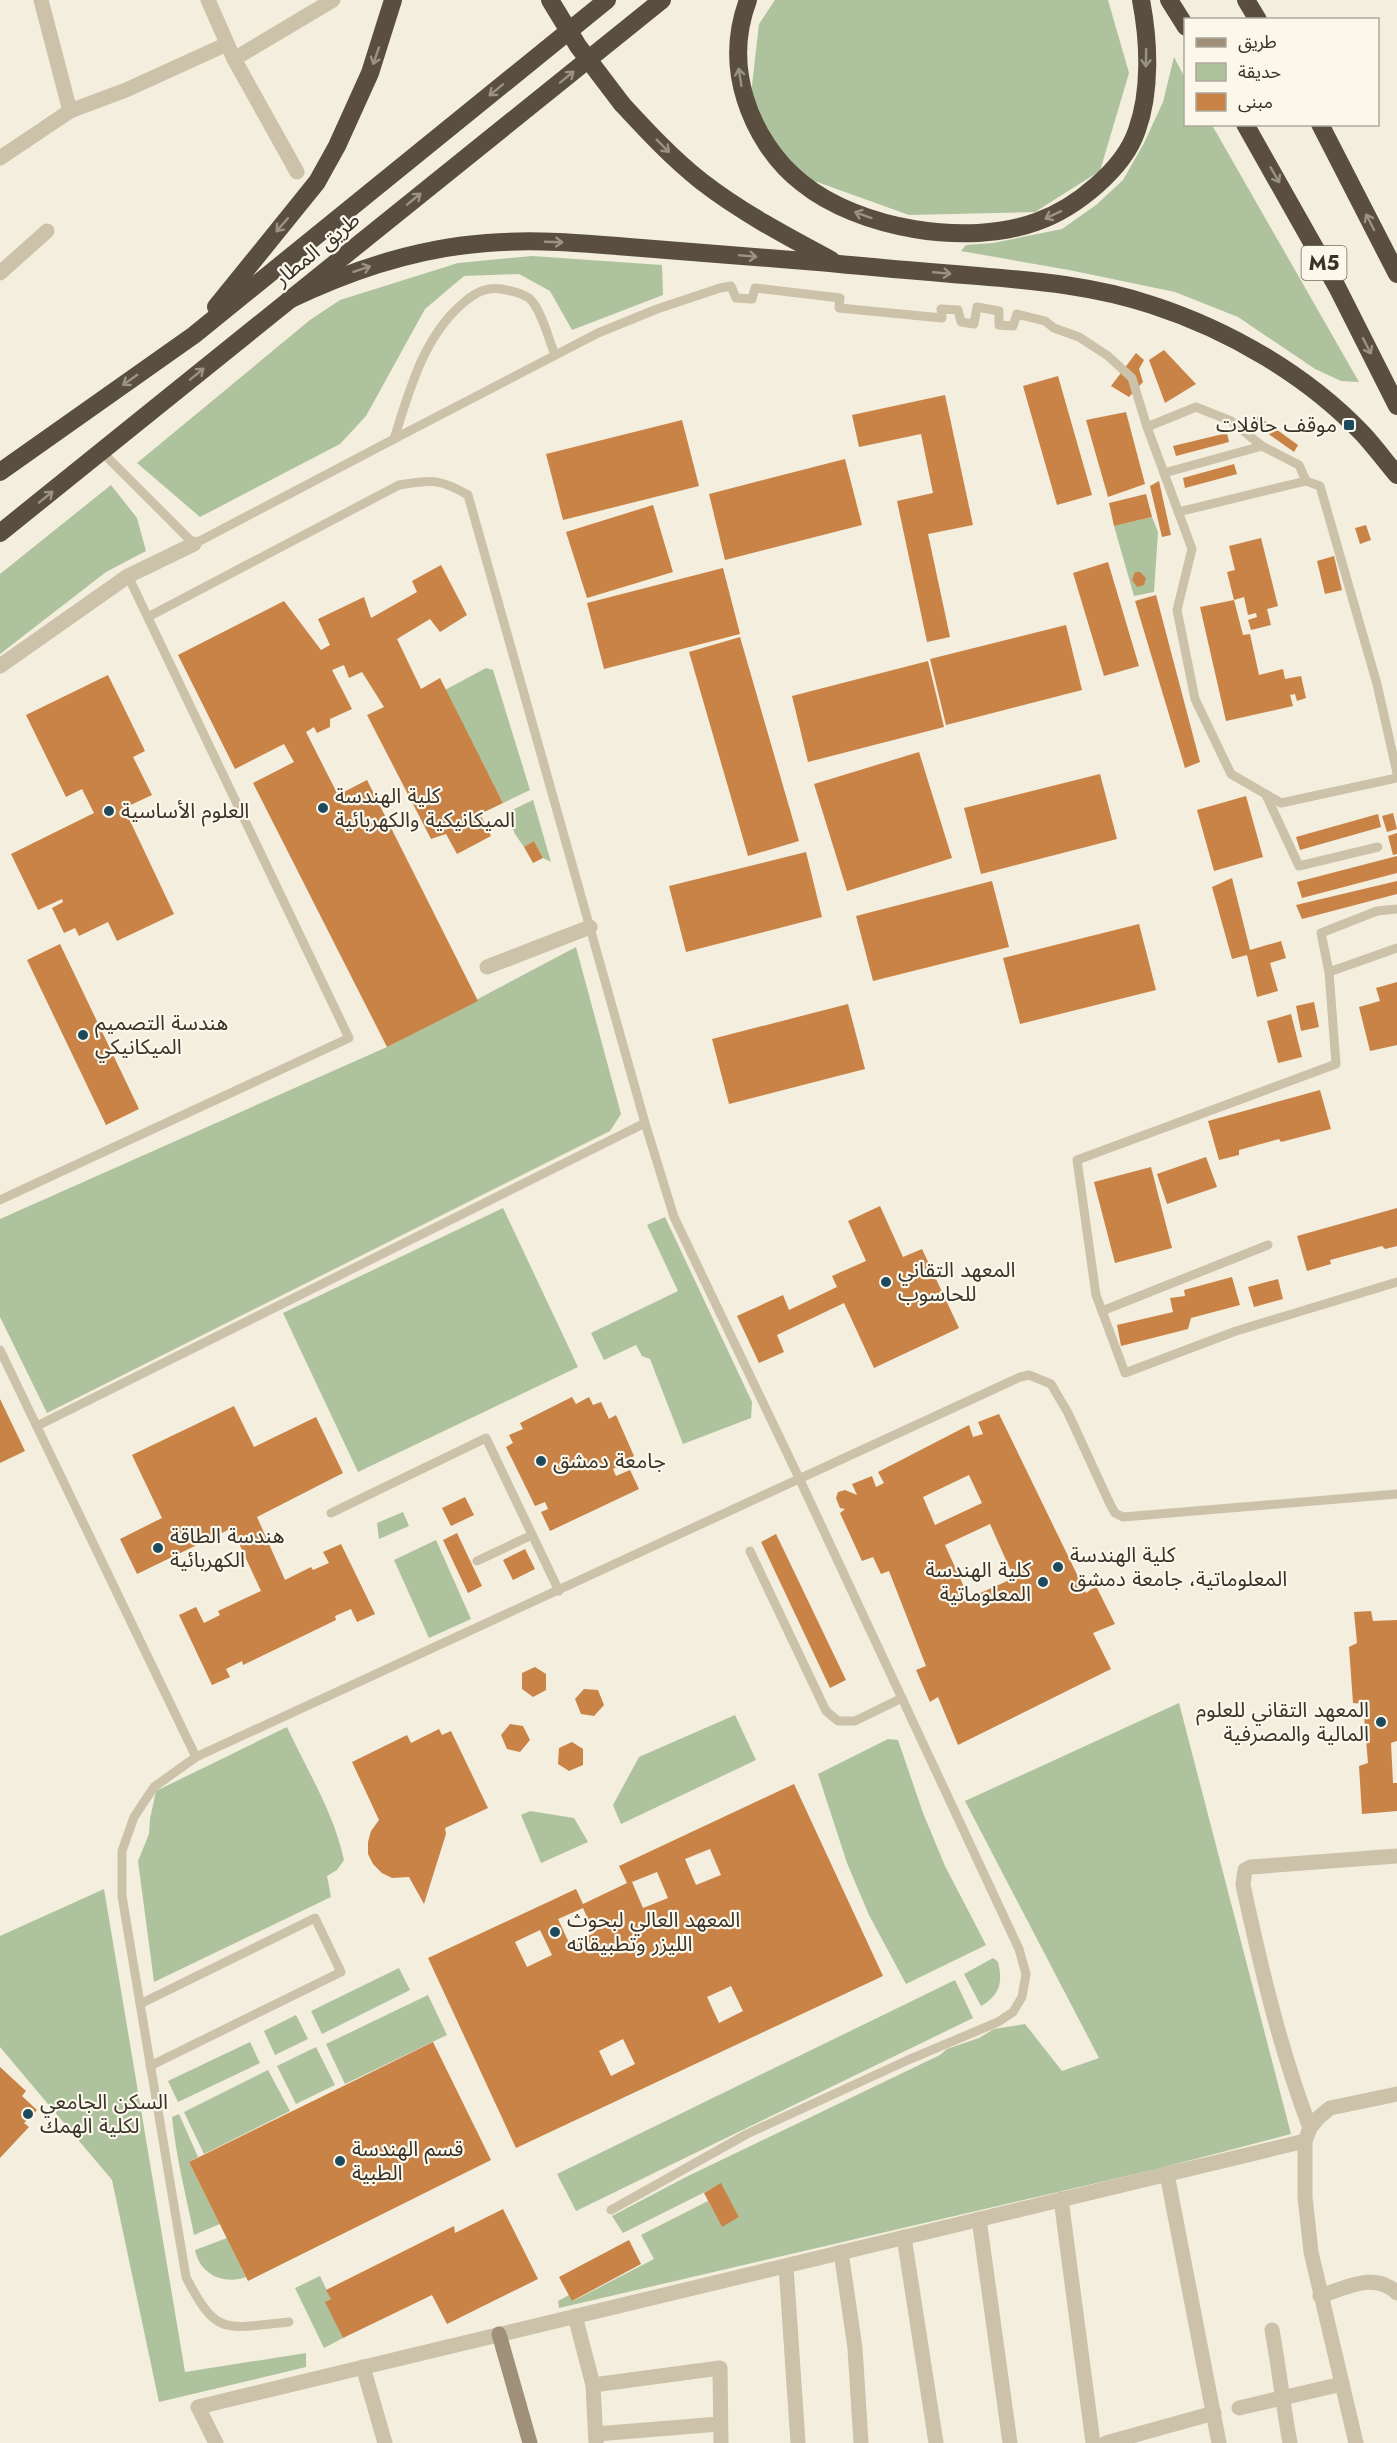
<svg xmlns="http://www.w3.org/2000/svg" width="1397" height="2443" font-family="Jost,'Noto Sans Arabic',sans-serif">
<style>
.green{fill:#aec39d}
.building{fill:#c98346;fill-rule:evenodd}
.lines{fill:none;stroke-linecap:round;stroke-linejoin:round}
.lane{stroke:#ccc1a9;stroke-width:9}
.street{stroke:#ccc1a9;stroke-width:15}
.secondary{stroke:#a0907a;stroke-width:15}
.highway{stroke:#5a4e40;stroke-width:18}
.highway-bridge{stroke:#5a4e40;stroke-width:18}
.oneway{stroke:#9a9284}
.poi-dot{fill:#1d4a5c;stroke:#fbf7eb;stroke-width:2}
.labels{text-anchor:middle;stroke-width:4.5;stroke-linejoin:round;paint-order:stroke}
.shield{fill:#fbf7eb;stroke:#736d63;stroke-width:1.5}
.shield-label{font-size:20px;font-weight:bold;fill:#393229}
.street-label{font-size:21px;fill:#393229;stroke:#fbf7eb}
.poi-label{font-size:21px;fill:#393229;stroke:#fbf7eb;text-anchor:start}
</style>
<rect width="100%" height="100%" fill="#f3eede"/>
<!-- green -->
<g class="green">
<polygon points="775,0 1108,0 1129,73 1100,171 1035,212 909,215 806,178 783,162 751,94 759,24"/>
<polygon points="1174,57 1185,78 1186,124 1212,125 1359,382 1341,381 1315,369 1238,317 1175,292 1069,270 961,251 966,245 993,243 1062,229 1096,205 1123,180 1144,143 1163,102"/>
<polygon points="532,256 662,265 663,295 572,330 550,291 519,274 464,276 425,309 366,416 340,444 200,517 137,463 310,320 340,300 458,263"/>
<polygon points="111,485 137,518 146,551 106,572 0,654 0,574"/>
<polygon points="1152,517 1158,532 1154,592 1134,596 1114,526"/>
<polygon points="486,668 493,670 530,790 503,803 445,690"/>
<polygon points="533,800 551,862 543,858 534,841 524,847 515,834 506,813"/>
<polygon points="576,947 621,1114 610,1131 47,1413 0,1317 0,1219 387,1047"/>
<polygon points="503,1208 578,1367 358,1472 283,1313"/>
<polygon points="665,1217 752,1402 751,1418 683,1444 650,1359 642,1356 636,1345 604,1360 591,1333 678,1291 647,1225"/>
<polygon points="403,1512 409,1526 379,1539 377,1523"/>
<polygon points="436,1540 471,1619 429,1638 394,1560"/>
<polygon points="1179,1703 1291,2134 1157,2169 559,2308 558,2301 569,2295 573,2301 654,2259 641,2235 708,2201 722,2226 739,2217 721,2184 623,2233 612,2216 686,2177 940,2055 947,2049 979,2038 994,2029 1025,2024 1062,2071 1099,2058 965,1801"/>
<polygon points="735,1715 756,1760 621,1824 613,1805 639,1757"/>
<path d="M287,1727c20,43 47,86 57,133l-7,10 -10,6 4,21 -177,85 -16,-121 11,-27 1,-15 6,-28z"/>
<polygon points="888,1739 898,1740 923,1813 945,1866 986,1945 906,1984 869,1915 847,1863 818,1774"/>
<polygon points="530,1811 574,1818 588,1842 541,1863 521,1815"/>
<polygon points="104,1889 185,2372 306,2353 306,2367 159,2402 112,2180 0,2047 0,1936"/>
<path d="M993,1958l5,4c5,20 2,33 -17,44l-17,-32z"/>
<polygon points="399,1968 410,1990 322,2034 311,2011"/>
<polygon points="955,1980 973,2018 576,2211 557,2174"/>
<polygon points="428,1995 447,2035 345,2084 326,2044"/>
<polygon points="296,2015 308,2039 275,2055 264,2031"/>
<polygon points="250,2042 260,2063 178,2102 168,2081"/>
<polygon points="316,2047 335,2085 296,2104 277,2066"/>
<polygon points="268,2070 290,2111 204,2154 184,2112"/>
<path d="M179,2114l19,43 -9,5 31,62 -26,11c-8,-39 -18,-78 -22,-118z"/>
<path d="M227,2238l19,39c-22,8 -46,-2 -51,-27z"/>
<polygon points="320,2276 331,2299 326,2302 343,2338 324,2348 295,2288"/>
</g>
<!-- building -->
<g class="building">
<polygon points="1164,350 1196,384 1165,403 1149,360"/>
<polygon points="1136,353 1144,360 1139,369 1143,382 1129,397 1111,386"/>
<polygon points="1058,376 1092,495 1057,505 1023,386"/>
<polygon points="945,395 973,525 928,534 950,637 927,642 897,501 933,493 921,434 859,447 852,415"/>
<polygon points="1126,412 1145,484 1108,497 1086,420"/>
<polygon points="1258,416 1298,445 1294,452 1253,423"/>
<polygon points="682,420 699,486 563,520 546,454"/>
<polygon points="1227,433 1229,442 1176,456 1173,446"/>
<polygon points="845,459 862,525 725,560 709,494"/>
<polygon points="1234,464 1237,474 1185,488 1183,478"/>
<polygon points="1159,481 1171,535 1162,537 1150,486"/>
<polygon points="1146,494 1152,517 1114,526 1109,503"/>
<polygon points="653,505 673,572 587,598 566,532"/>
<polygon points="1366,525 1371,540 1360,544 1355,528"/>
<polygon points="1261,538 1278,606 1267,609 1271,625 1251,630 1248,620 1257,617 1256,613 1248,615 1244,597 1234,600 1227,572 1235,570 1229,546"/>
<polygon points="1334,556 1342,590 1325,594 1317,561"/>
<polygon points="1108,562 1139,666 1104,676 1073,573"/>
<polygon points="441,565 467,615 440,632 430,619 397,639 421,689 440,678 503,803 480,814 491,836 457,854 446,834 431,839 367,715 384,707 362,672 349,678 344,665 332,670 352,709 330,719 330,727 317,733 314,727 306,732 338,795 367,780 478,1001 387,1047 253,783 294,762 284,744 235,769 178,655 284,601 321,650 330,645 318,619 364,597 371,618 417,592 412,581"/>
<polygon points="723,568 740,634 604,669 587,603"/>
<polygon points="1135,572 1140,572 1146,578 1144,585 1137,587 1132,580"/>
<polygon points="1156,595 1200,762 1185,768 1135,601"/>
<polygon points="1234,600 1243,635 1250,634 1259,675 1283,669 1285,679 1301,676 1306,698 1297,701 1295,694 1290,695 1293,706 1226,721 1200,607"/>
<polygon points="1066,625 1082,690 946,725 930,659"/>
<polygon points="740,637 799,841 748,856 689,652"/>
<polygon points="928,661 944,727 808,762 792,696"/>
<polygon points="108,675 145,751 133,757 152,795 124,808 174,914 117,941 108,922 79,936 75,928 64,933 52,908 63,902 62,899 38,910 11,854 94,813 82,789 66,797 26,715"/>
<polygon points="919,752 952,858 847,891 814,784"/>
<polygon points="1100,774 1117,839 981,874 964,808"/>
<polygon points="1246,796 1263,857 1214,871 1197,810"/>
<polygon points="1393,813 1397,829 1387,832 1382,816"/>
<polygon points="1378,814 1381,827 1300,850 1296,837"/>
<polygon points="1397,833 1397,854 1393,855 1388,836"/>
<polygon points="534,841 543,858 533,863 524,847"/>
<polygon points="806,852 822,917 686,952 669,886"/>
<polygon points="1397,856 1397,873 1302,898 1297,882"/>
<polygon points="1232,878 1250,950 1281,941 1286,958 1270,963 1278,991 1257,997 1247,955 1232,959 1212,887"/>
<polygon points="992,881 1009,947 873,981 856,916"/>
<polygon points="1397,881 1397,894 1302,919 1296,905"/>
<polygon points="1139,924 1156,990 1020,1024 1003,958"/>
<polygon points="60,944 139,1109 106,1125 27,960"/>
<polygon points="1397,982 1397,1045 1370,1051 1359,1007 1380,1001 1376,988"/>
<polygon points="1314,1002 1319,1027 1301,1031 1296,1006"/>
<polygon points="848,1004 865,1069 729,1104 712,1039"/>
<polygon points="1291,1014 1302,1057 1278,1063 1267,1021"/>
<polygon points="1320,1090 1331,1129 1281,1142 1279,1139 1239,1150 1239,1155 1219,1160 1208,1121"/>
<polygon points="1206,1157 1217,1187 1167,1204 1157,1174"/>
<polygon points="1151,1167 1172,1248 1115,1263 1094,1182"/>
<polygon points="880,1206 903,1257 922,1249 959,1328 874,1368 844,1303 777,1335 784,1352 759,1363 737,1316 783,1295 789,1310 837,1287 832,1276 866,1261 848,1221"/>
<polygon points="1397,1208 1397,1246 1385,1249 1382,1246 1330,1260 1331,1264 1307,1271 1297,1236"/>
<polygon points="1232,1277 1240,1305 1191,1318 1188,1329 1121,1346 1117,1325 1173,1312 1170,1298 1185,1296 1184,1290"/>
<polygon points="1278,1279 1283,1299 1254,1307 1248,1287"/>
<polygon points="572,1397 576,1404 589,1397 593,1405 601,1402 609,1419 616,1415 634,1456 628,1459 629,1462 613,1469 616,1476 630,1470 639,1489 550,1531 541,1512 548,1509 545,1502 535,1506 506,1447 513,1443 509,1435 523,1429 520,1423"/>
<polygon points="0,1399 25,1451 0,1463"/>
<polygon points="234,1406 254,1447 316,1417 343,1473 257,1517 285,1580 311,1567 313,1570 329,1563 323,1552 341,1544 375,1614 357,1622 351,1609 335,1616 336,1620 243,1665 242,1661 226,1669 230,1677 212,1685 179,1615 196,1607 204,1623 220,1615 218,1611 261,1591 232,1528 137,1574 120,1539 162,1518 132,1455"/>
<path d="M999,1414l87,179 10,-7 19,38 -22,9 18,36 -153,76 -20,-48 -8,5 -14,-32 10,-4 -37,-95 -8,3 -8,-17 -11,4 -22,-48 5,-4 -5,-1 -4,-10 2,-6 7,-2 12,5 -5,-11 20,-8 4,11 8,-4 -6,-11 91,-47 4,12 10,-3 -5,-12zM969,1475l13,28 -47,22 -12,-28zM990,1524l24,54 -45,20 -24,-53z"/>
<polygon points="465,1497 474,1515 451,1526 442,1508"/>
<polygon points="457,1533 482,1586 468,1593 443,1540"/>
<polygon points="776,1534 846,1680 830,1688 761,1542"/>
<polygon points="525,1549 535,1569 513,1580 503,1560"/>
<polygon points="1371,1611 1373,1621 1397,1620 1397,1741 1391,1743 1393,1783 1397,1783 1397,1811 1362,1814 1359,1766 1368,1763 1363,1704 1353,1703 1349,1647 1357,1643 1354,1612"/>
<polygon points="535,1667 546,1674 546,1690 533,1697 522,1689 522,1673"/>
<polygon points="584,1689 598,1690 604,1705 594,1716 581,1714 575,1699"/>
<polygon points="510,1724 523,1726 530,1740 520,1752 507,1749 501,1735"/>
<polygon points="439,1729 442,1735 451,1731 488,1808 445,1828 446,1834 424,1904 409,1877 392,1878 382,1873 373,1864 368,1854 368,1842 371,1831 379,1820 352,1762 407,1735 411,1743"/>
<polygon points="572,1742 583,1749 583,1765 569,1771 558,1764 559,1748"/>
<path d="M794,1784l89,192 -367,172 -88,-190 148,-69 7,15 44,-21 -8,-17zM710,1849l11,26 -25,10 -11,-26zM657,1872l11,26 -25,10 -11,-26zM583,1908l11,25 -24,12 -12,-26zM540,1930l12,25 -25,12 -12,-25zM731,1986l12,25 -24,12 -12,-26zM623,2039l12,25 -24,12 -12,-25z"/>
<polygon points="433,2042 491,2160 248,2281 189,2162"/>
<polygon points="0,2067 26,2091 22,2096 37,2110 24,2123 29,2127 0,2158"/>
<polygon points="721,2183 739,2217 722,2227 704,2193"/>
<polygon points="503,2209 538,2279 447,2324 432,2295 343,2338 325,2302 331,2299 326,2290 454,2226 455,2233"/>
<polygon points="629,2240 641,2264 572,2301 559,2277"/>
</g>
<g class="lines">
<!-- lane -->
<g class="lane">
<path d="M555,355c-6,-15 -13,-43 -24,-55 -6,-7 -21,-9 -30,-11 -13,-2 -22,2 -33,10 -44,34 -58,90 -74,140l204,-106 59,-24 63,-21 11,-2 5,12 16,1 3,-11 85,10 -1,10 103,10 -1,-9 17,1 3,12 13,2 3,-17 22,4v14l14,1 4,-12 28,7 9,7 25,9 29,19 24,22 15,49 45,122 -15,61 18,89 36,75 50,29 116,-25"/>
<polyline points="1147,427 1196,407 1231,421 1262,446"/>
<polyline points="102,452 194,544 394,439"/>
<polyline points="1164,473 1262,446 1299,465 1306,481"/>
<polyline points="1178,512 1306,481 1320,486 1377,684 1397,773"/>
<path d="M148,617l251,-132c32,-5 40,-7 69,10l177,628 29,94 126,263 219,469 7,25 -4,23 -9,15 -15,10 -90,38 -161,74 -136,76"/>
<polyline points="1266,795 1299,866 1378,847"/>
<polyline points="1397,948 1329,972 1336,1064 1077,1160 1096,1295 1125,1373 1236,1331 1397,1282"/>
<polyline points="1329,972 1321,933 1377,911 1397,909"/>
<polyline points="0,1200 349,1038 128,576"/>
<polyline points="1102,1311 1268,1245"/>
<polyline points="0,1350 196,1757"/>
<polyline points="37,1426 645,1123"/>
<polyline points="331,1513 486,1438 559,1591"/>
<polyline points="750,1551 826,1711 838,1721 855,1721 902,1698"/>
<polyline points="477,1561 532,1535"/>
<polyline points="140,2004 315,1918 341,1972 150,2066"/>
<path d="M289,2322c-63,6 -72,16 -103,-45l-64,-381v-45l12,-34 20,-30 42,-30 824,-380 9,-2 22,9 17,29 42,91 5,9 8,4 274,-23"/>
</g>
<!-- street -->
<g class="street">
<polyline points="208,0 234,59 297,172"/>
<polyline points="234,59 333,0"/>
<polyline points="70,111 126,90 227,44"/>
<polyline points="0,158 70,111 41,0"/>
<polyline points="0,273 47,231"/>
<polyline points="0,666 128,576 194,544"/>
<polyline points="487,967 590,927"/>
<path d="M1310,2128c-30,-79 -49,-160 -67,-243l2,-15 6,-3 146,-11"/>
<polyline points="1167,2174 1219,2443"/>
<polyline points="1061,2199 1093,2443"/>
<polyline points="979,2219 1010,2443"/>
<polyline points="904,2237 936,2443"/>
<polyline points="841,2252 855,2348 861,2443"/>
<polyline points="786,2266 798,2443"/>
<path d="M1320,2296c26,-8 55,-25 77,-3"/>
<polyline points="575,2316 593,2385 596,2443"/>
<path d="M1272,2330c7,38 11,75 18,113"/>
<polyline points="363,2367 385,2443"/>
<polyline points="593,2385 720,2368 721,2443"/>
<polyline points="1239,2408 1342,2384"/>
<polyline points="596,2434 719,2424"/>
<polyline points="216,2443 198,2407 1305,2141"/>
<polyline points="1106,2443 1214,2413"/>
<polyline points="1356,2443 1311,2252 1305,2197 1305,2141 1310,2128 1318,2118 1330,2108 1397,2094"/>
</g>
<!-- secondary -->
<polyline class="secondary" points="499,2334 530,2443"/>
<!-- highway -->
<g class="highway">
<path d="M748,0c-12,32 -13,65 -3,98 10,33 30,64 57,85 57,46 165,64 234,39 23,-8 43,-21 61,-37 16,-14 33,-34 40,-55 14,-39 12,-89 4,-130"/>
<polyline points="1169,0 1186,27"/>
<polyline points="1246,0 1258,20"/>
<path d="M622,104c25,27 50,54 79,77 40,31 85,55 130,79"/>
<polyline points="1245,124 1337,287 1397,406"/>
<polyline points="1320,124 1397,274"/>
<path d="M289,300c62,-30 128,-52 198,-57 47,-4 95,0 142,4 67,5 134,11 201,16 49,5 98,9 148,13 60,5 117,10 174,29 77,25 155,70 211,129 12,13 23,28 34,41"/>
<polyline points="216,307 317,182 337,146 370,73 393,0"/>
<polyline points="0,472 194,335 607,0"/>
<polyline points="0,533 662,0"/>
</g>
<!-- highway-bridge -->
<polyline class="highway-bridge" points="550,0 578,46 622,104"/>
</g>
<!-- one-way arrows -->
<defs><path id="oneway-shaft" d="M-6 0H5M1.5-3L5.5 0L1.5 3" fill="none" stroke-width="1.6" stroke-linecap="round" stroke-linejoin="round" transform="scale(1.5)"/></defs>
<g class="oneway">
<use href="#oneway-shaft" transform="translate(376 56) rotate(109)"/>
<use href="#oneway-shaft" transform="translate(1146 58) rotate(91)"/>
<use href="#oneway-shaft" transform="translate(567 77) rotate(-39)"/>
<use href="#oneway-shaft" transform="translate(740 77) rotate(-99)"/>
<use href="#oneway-shaft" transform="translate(496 90) rotate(141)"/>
<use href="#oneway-shaft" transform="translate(663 146) rotate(45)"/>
<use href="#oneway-shaft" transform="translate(1275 175) rotate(60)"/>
<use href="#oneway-shaft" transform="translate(414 199) rotate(-39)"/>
<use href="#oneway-shaft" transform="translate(863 215) rotate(-160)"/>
<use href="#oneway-shaft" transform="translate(1053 215) rotate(155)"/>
<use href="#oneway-shaft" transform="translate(1370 222) rotate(-117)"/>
<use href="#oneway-shaft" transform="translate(282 225) rotate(131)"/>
<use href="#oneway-shaft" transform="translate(554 242) rotate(2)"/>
<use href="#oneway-shaft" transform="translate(748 256) rotate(5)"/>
<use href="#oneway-shaft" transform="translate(362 269) rotate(-18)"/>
<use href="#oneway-shaft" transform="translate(942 273) rotate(5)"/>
<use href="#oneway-shaft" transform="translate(1367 346) rotate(63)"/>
<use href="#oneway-shaft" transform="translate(197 374) rotate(-39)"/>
<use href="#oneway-shaft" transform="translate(130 380) rotate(145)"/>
<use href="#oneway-shaft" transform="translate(46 497) rotate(-39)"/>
</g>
<!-- markers -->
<g class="poi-dot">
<rect x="1343" y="419" width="12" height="12" rx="3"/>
<circle cx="323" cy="808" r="6"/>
<circle cx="109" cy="811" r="6"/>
<circle cx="83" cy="1035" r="6"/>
<circle cx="886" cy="1282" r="6"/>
<circle cx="541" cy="1461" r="6"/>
<circle cx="158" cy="1548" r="6"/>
<circle cx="1058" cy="1567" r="6"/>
<circle cx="1043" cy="1582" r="6"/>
<circle cx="1381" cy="1722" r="6"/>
<circle cx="555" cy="1932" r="6"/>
<circle cx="28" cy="2114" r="6"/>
<circle cx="340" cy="2161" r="6"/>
</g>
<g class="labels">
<!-- shield labels -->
<rect class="shield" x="1301.5" y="246" width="45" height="34" rx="4.5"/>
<g class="shield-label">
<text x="1324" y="270">M5</text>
</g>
<!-- street labels -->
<g class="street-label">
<text transform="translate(317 249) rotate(-39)" y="7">طريق المطار</text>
</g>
<!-- poi labels -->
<g class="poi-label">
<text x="1337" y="432" text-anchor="end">موقف حافلات</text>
<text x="335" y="803">كلية الهندسة<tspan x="335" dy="24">الميكانيكية والكهربائية</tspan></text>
<text x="121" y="818">العلوم الأساسية</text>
<text x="95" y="1030">هندسة التصميم<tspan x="95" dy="24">الميكانيكي</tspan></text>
<text x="898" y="1277">المعهد التقاني<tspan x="898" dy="24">للحاسوب</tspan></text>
<text x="553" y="1468">جامعة دمشق</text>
<text x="170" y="1543">هندسة الطاقة<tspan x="170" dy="24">الكهربائية</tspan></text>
<text x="1070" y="1562">كلية الهندسة<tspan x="1070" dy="24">المعلوماتية، جامعة دمشق</tspan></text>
<text x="1031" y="1577" text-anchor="end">كلية الهندسة<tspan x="1031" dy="24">المعلوماتية</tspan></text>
<text x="1369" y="1717" text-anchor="end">المعهد التقاني للعلوم<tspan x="1369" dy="24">المالية والمصرفية</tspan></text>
<text x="567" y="1927">المعهد العالي لبحوث<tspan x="567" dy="24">الليزر وتطبيقاته</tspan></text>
<text x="40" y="2109">السكن الجامعي<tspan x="40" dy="24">لكلية الهمك</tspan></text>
<text x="352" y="2156">قسم الهندسة<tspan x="352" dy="24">الطبية</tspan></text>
</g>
</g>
<!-- legend -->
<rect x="1184" y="18" width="195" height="108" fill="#fbf7eb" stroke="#ada89d" stroke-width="1.5"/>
<rect x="1196" y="38" width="30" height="9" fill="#a0907a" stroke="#ada89d" stroke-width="1.5"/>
<text x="1238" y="48" font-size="18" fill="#393229">طريق</text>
<rect x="1196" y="63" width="30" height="18" fill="#aec39d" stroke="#ada89d" stroke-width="1.5"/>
<text x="1238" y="78" font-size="18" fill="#393229">حديقة</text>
<rect x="1196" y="93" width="30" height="18" fill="#c98346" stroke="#ada89d" stroke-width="1.5"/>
<text x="1238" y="108" font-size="18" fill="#393229">مبنى</text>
</svg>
